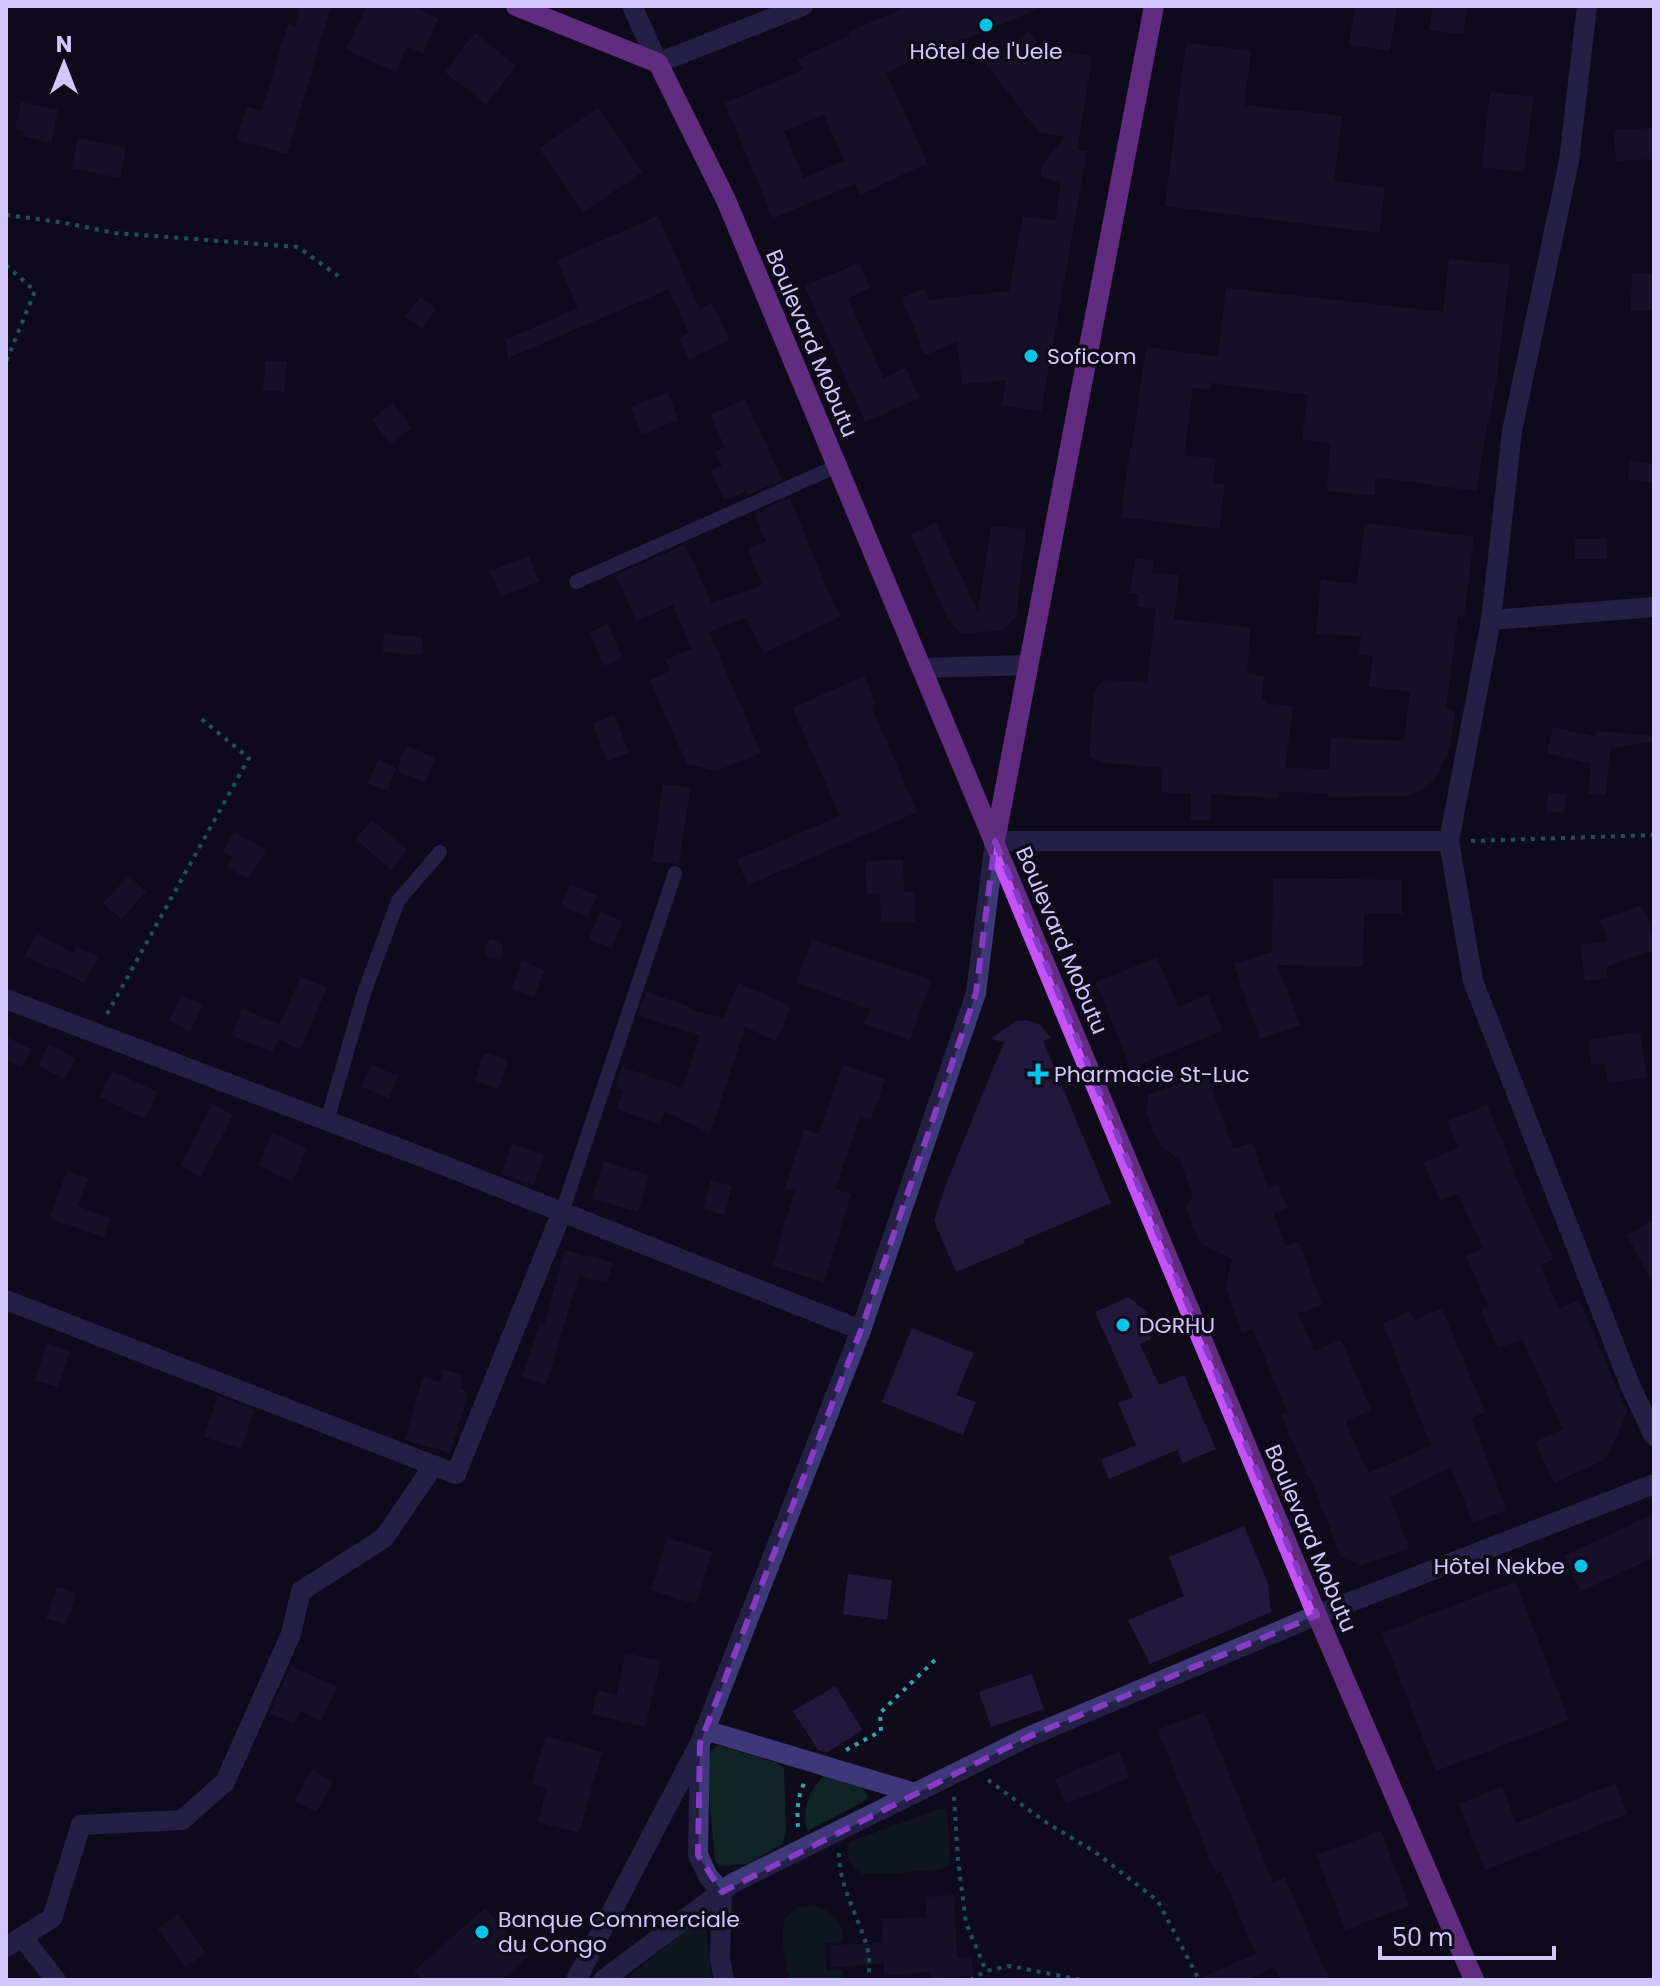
<svg xmlns="http://www.w3.org/2000/svg" width="1660" height="1986" font-family="Poppins,sans-serif">
<style>
.grass{fill:#0f2424}
.building{fill:#21183b;fill-rule:evenodd}
.lines{fill:none;stroke-linecap:round;stroke-linejoin:round}
.path{stroke:#30a7a8;stroke-width:4;stroke-dasharray:4 6;stroke-linecap:butt}
.service{stroke:#3e3878;stroke-width:14}
.minor{stroke:#3e3878;stroke-width:20}
.tertiary{stroke:#3e3878;stroke-width:20}
.primary{stroke:#c652f9;stroke-width:20}
.marked{fill:none;stroke:#843cc5;stroke-width:6;stroke-dasharray:16 10;stroke-linejoin:round}
.poi-dot{fill:#08c3e8;stroke:#0f0b1b;stroke-width:3}
.labels{text-anchor:middle;stroke-width:7;stroke-linejoin:round;paint-order:stroke}
.poi-label{font-size:22px;fill:#d1c7fd;stroke:#0f0b1b;text-anchor:start}
.street-label{font-size:22px;fill:#d1c7fd;stroke:#0f0b1b}
</style>
<rect width="100%" height="100%" fill="#0f0b1b"/>
<!-- grass -->
<g class="grass">
<polygon points="717,1745 777,1763 784,1768 786,1832 782,1844 748,1864 720,1866 715,1860 708,1784 710,1752"/>
<path d="M826,1774c16,5 37,7 42,24l-9,6 -52,27c-5,-25 2,-41 19,-57z"/>
<polygon points="940,1809 947,1809 950,1857 948,1865 941,1869 888,1874 863,1874 853,1867 848,1854 849,1842"/>
<path d="M809,1906c20,2 36,14 34,35l-18,2 1,28 17,-1 -2,10h-50c-6,-13 -12,-49 -5,-62 3,-4 7,-7 10,-10z"/>
<polygon points="705,1914 711,1980 626,1980"/>
</g>
<!-- building -->
<g class="building">
<polygon points="300,6 331,6 287,154 237,140 247,107 262,111 288,24 295,27"/>
<polygon points="367,6 411,6 438,18 423,53 407,46 395,72 346,49"/>
<path d="M910,6h135l-159,66 41,91 -67,32 -5,-11 -82,34 -48,-115 79,-33 -6,-11 52,-24 -2,-3zM824,115l21,46 -42,17 -19,-47z"/>
<polygon points="1355,6 1397,6 1390,51 1349,45"/>
<polygon points="1433,6 1467,6 1463,34 1429,30"/>
<polygon points="1029,32 1041,48 1092,56 1077,150 1087,151 1041,411 1002,405 1006,380 962,384 957,342 925,355 902,298 924,289 929,300 1009,291 1023,216 1055,221 1061,184 1041,176 1041,167 1065,137 1039,132 986,64"/>
<polygon points="475,33 516,66 486,104 445,72"/>
<polygon points="1186,43 1251,51 1244,105 1342,116 1334,181 1385,188 1379,233 1165,206"/>
<polygon points="1490,92 1533,97 1524,172 1482,167"/>
<polygon points="21,102 58,110 51,143 23,136 25,132 15,129"/>
<polygon points="598,108 642,172 583,212 539,148"/>
<polygon points="1654,128 1654,159 1616,161 1614,130"/>
<polygon points="78,138 126,148 120,178 72,168"/>
<polygon points="658,216 699,309 712,303 729,340 689,359 679,338 689,333 669,289 508,358 506,340 578,308 557,260"/>
<polygon points="1449,259 1510,265 1496,384 1483,447 1477,491 1376,477 1374,495 1327,491 1330,443 1302,439 1308,395 1211,383 1210,390 1193,388 1184,455 1216,459 1213,483 1225,485 1219,529 1121,517 1130,448 1132,448 1146,347 1218,357 1226,288 1443,312"/>
<polygon points="859,263 870,288 848,298 883,378 906,368 919,398 865,422 805,286"/>
<polygon points="1632,273 1654,274 1654,310 1631,310"/>
<polygon points="420,297 436,309 422,328 405,317"/>
<polygon points="266,361 287,362 284,392 263,390"/>
<polygon points="668,392 678,420 642,434 631,407"/>
<polygon points="745,399 782,480 747,495 746,491 724,500 711,471 722,466 715,451 725,447 710,415"/>
<polygon points="393,403 411,428 390,444 372,419"/>
<polygon points="1630,461 1654,464 1654,483 1628,479"/>
<polygon points="790,498 823,580 840,617 763,653 746,617 709,632 761,753 716,771 687,764 650,680 670,671 666,660 692,649 673,605 636,621 616,575 685,545 712,604 762,585 748,549 766,542 755,514"/>
<polygon points="936,523 978,612 991,526 1026,529 1016,617 1003,630 962,634 948,620 911,534"/>
<polygon points="1365,523 1474,537 1464,617 1458,616 1446,709 1455,710 1450,746 1435,779 1422,790 1408,796 1328,797 1328,793 1279,792 1278,798 1211,794 1211,820 1191,820 1191,794 1161,792 1163,768 1099,762 1089,756 1094,694 1098,685 1108,680 1147,683 1156,609 1137,606 1139,594 1129,593 1136,558 1154,561 1152,573 1179,575 1174,619 1250,628 1247,674 1264,676 1262,700 1267,700 1266,703 1293,707 1285,768 1329,769 1331,738 1404,741 1410,692 1369,686 1373,656 1359,654 1361,636 1316,634 1321,580 1357,584"/>
<rect x="1575" y="539" width="32" height="20"/>
<polygon points="529,556 539,581 501,597 490,571"/>
<polygon points="608,624 622,658 604,666 590,632"/>
<polygon points="384,634 423,637 421,655 383,652"/>
<polygon points="864,676 876,703 871,706 917,812 748,885 737,860 840,816 793,708"/>
<polygon points="614,715 629,753 607,761 593,724"/>
<polygon points="1553,727 1596,737 1597,731 1654,736 1654,741 1610,749 1606,795 1588,794 1591,764 1547,753"/>
<polygon points="406,746 435,758 425,782 397,771"/>
<polygon points="378,760 396,768 387,791 368,783"/>
<polygon points="663,784 690,788 679,864 652,862"/>
<polygon points="1548,793 1566,794 1564,813 1546,811"/>
<polygon points="372,820 407,850 391,870 356,839"/>
<polygon points="234,832 266,850 249,879 227,867 233,857 223,851"/>
<polygon points="903,860 904,892 915,892 915,922 881,923 880,893 867,894 865,861"/>
<polygon points="129,876 146,892 121,919 103,903"/>
<polygon points="1273,878 1402,880 1402,914 1364,913 1363,966 1277,965 1300,1025 1260,1039 1234,964 1272,952"/>
<polygon points="570,884 597,895 588,917 561,906"/>
<polygon points="1642,905 1654,940 1654,950 1606,967 1608,978 1585,981 1580,945 1608,941 1601,920"/>
<polygon points="600,912 622,921 612,948 589,939"/>
<polygon points="37,934 73,953 76,946 98,957 85,983 52,967 51,969 25,955"/>
<polygon points="491,939 499,941 503,947 503,956 492,958 485,954 484,946"/>
<polygon points="812,939 931,980 910,1040 864,1024 870,1009 796,983"/>
<polygon points="1157,958 1178,1007 1208,995 1222,1031 1131,1068 1096,982"/>
<polygon points="522,961 544,970 534,997 512,989"/>
<polygon points="301,977 327,988 300,1049 278,1039 272,1052 232,1035 242,1009 280,1024"/>
<polygon points="738,983 791,1006 776,1041 745,1027 710,1133 664,1111 660,1124 617,1109 623,1090 615,1087 622,1067 683,1088 700,1035 638,1015 646,992 690,1007 689,1010 724,1018"/>
<polygon points="181,995 203,1005 190,1031 169,1021"/>
<polygon points="1027,1020 1039,1024 1051,1038 1043,1041 1111,1203 1024,1240 1025,1243 956,1272 934,1221 946,1184 1004,1042 991,1039 1016,1021"/>
<polygon points="1640,1032 1647,1077 1608,1083 1605,1063 1592,1065 1588,1040"/>
<polygon points="6,1037 31,1049 22,1067 6,1060"/>
<polygon points="49,1044 75,1058 64,1079 38,1065"/>
<polygon points="485,1053 508,1061 498,1089 475,1080"/>
<polygon points="371,1065 398,1076 389,1098 362,1087"/>
<polygon points="843,1065 885,1079 871,1119 860,1116 835,1189 851,1194 824,1282 772,1266 795,1191 785,1188 804,1129 819,1134"/>
<polygon points="113,1071 157,1092 145,1119 100,1097"/>
<polygon points="1207,1075 1233,1149 1252,1143 1268,1188 1278,1184 1287,1208 1273,1213 1285,1246 1299,1241 1322,1305 1298,1313 1314,1351 1341,1340 1371,1410 1345,1421 1368,1473 1431,1446 1383,1323 1410,1312 1414,1320 1442,1309 1485,1412 1471,1418 1506,1510 1473,1522 1451,1467 1390,1497 1409,1548 1361,1565 1341,1557 1311,1478 1309,1479 1281,1414 1287,1412 1253,1329 1242,1333 1226,1287 1232,1259 1200,1243 1186,1207 1193,1196 1180,1160 1160,1146 1147,1114 1148,1095"/>
<polygon points="212,1104 233,1115 201,1176 181,1166"/>
<polygon points="1487,1105 1514,1170 1512,1170 1553,1259 1540,1265 1559,1309 1579,1300 1627,1413 1606,1459 1554,1483 1535,1442 1563,1429 1522,1339 1498,1348 1481,1309 1489,1306 1466,1256 1483,1248 1458,1193 1440,1200 1424,1162 1459,1148 1447,1121"/>
<polygon points="272,1133 307,1148 293,1181 259,1166"/>
<polygon points="512,1144 544,1155 534,1185 501,1174"/>
<polygon points="604,1161 649,1175 638,1212 592,1199"/>
<polygon points="67,1171 88,1178 78,1206 110,1218 104,1237 50,1218"/>
<polygon points="711,1180 732,1186 724,1215 703,1209"/>
<polygon points="1654,1220 1654,1286 1627,1235"/>
<polygon points="565,1250 613,1263 607,1283 579,1275 546,1385 522,1377 540,1323 544,1326"/>
<polygon points="1129,1297 1146,1311 1153,1327 1150,1340 1140,1344 1159,1385 1184,1375 1216,1449 1183,1463 1177,1450 1109,1479 1101,1460 1136,1445 1118,1403 1133,1397 1095,1312"/>
<polygon points="912,1328 974,1353 956,1395 976,1402 963,1435 882,1402"/>
<polygon points="47,1343 70,1351 58,1387 35,1380"/>
<polygon points="443,1370 463,1375 460,1388 468,1393 450,1453 405,1440 423,1377 440,1382"/>
<polygon points="218,1396 254,1410 241,1449 204,1437"/>
<polygon points="1654,1514 1654,1557 1581,1591 1564,1556"/>
<polygon points="1244,1526 1268,1584 1271,1612 1150,1664 1128,1620 1184,1596 1169,1557"/>
<polygon points="667,1538 712,1552 696,1604 651,1590"/>
<polygon points="848,1574 892,1580 887,1620 843,1614"/>
<polygon points="1515,1582 1569,1720 1436,1771 1382,1633"/>
<polygon points="57,1587 76,1593 66,1624 46,1618"/>
<polygon points="625,1653 661,1661 645,1727 592,1714 598,1690 617,1695"/>
<polygon points="291,1666 337,1687 321,1721 300,1711 294,1724 270,1713"/>
<polygon points="1032,1674 1044,1709 991,1727 979,1692"/>
<polygon points="835,1686 863,1730 826,1753 818,1750 793,1711"/>
<polygon points="1204,1712 1273,1883 1285,1878 1329,1980 1280,1980 1275,1967 1244,1980 1196,1980 1256,1954 1221,1872 1216,1874 1158,1730"/>
<polygon points="546,1736 602,1752 579,1833 538,1822 547,1788 532,1784"/>
<polygon points="1119,1752 1130,1777 1066,1804 1055,1779"/>
<polygon points="312,1770 333,1782 316,1812 295,1801"/>
<polygon points="1615,1784 1627,1814 1485,1870 1459,1804 1502,1787 1516,1823"/>
<polygon points="1381,1831 1409,1906 1345,1930 1317,1855"/>
<polygon points="954,1895 957,1958 972,1957 973,1976 931,1978 930,1972 884,1975 884,1963 831,1967 830,1945 883,1943 882,1919 927,1917 925,1897"/>
<polygon points="485,1908 529,1956 502,1980 423,1980 414,1971"/>
<polygon points="178,1914 206,1953 185,1967 158,1929"/>
</g>
<g class="lines">
<!-- path -->
<g class="path">
<polyline points="6,215 60,222 115,233 298,247 338,276"/>
<polyline points="6,265 35,291 6,362"/>
<polyline points="1471,841 1654,835"/>
<polyline points="107,1014 249,758 199,717"/>
<polyline points="846,1750 881,1731 880,1713 937,1658"/>
<polyline points="988,1780 1047,1823 1095,1852 1158,1901 1199,1980"/>
<polyline points="954,1797 958,1860 966,1923 986,1971"/>
<path d="M798,1827c-1,-14 -1,-32 7,-45"/>
<path d="M839,1853c0,33 19,63 28,94 3,10 2,22 2,33"/>
<polyline points="970,1980 986,1971 1010,1966 1082,1980"/>
</g>
<!-- service -->
<g class="service">
<polyline points="576,582 837,466"/>
<polyline points="327,1121 364,993 398,901 440,852"/>
<polyline points="562,1212 675,873"/>
</g>
<!-- minor -->
<g class="minor">
<polyline points="1491,620 1654,607"/>
<polyline points="922,668 1028,665"/>
<polyline points="995,841 1449,841 1473,981 1630,1385 1654,1436"/>
<polyline points="1449,841 1491,620 1512,431 1569,161 1587,6"/>
<polyline points="6,999 430,1160 861,1330"/>
<polyline points="6,1300 456,1474 562,1212"/>
<polyline points="705,1730 915,1793"/>
<polyline points="700,1743 698,1855 708,1876 722,1892 720,1959 724,1980"/>
<polyline points="22,1937 56,1980"/>
<polyline points="6,1947 52,1918 81,1825 182,1820 225,1782 291,1634 301,1591 384,1538 434,1465"/>
<polyline points="603,1980 733,1883 1028,1737 1317,1615 1654,1484"/>
</g>
<!-- tertiary -->
<g class="tertiary">
<polyline points="632,6 658,63 803,6"/>
<polyline points="576,1980 700,1743 861,1330 976,993 995,841"/>
</g>
<!-- primary -->
<g class="primary">
<polyline points="516,6 658,63 726,200 1317,1615 1474,1980"/>
<polyline points="995,841 1154,6"/>
</g>
</g>
<!-- marked area -->
<path d="M0 0H1660V1986H0ZM995,841l322,774 -289,122 -306,155 -24,-37 2,-112 161,-413 115,-337z" fill="#0f0b1b" fill-opacity=".55" fill-rule="evenodd"/>
<path class="marked" d="M995,841l322,774 -289,122 -306,155 -24,-37 2,-112 161,-413 115,-337z"/>
<!-- markers -->
<g class="poi-dot">
<circle cx="986" cy="25" r="8"/>
<circle cx="1031" cy="356" r="8"/>
<path d="M1034 1062h8v8h8v8h-8v8h-8v-8h-8v-8h8z"/>
<circle cx="1123" cy="1325" r="8"/>
<circle cx="1581" cy="1566" r="8"/>
<circle cx="482" cy="1932" r="8"/>
</g>
<g class="labels">
<!-- poi labels -->
<g class="poi-label">
<text x="986" y="59" text-anchor="middle">Hôtel de l'Uele</text>
<text x="1047" y="364">Soficom</text>
<text x="1054" y="1082">Pharmacie St-Luc</text>
<text x="1139" y="1333">DGRHU</text>
<text x="1565" y="1574" text-anchor="end">Hôtel Nekbe</text>
<text x="498" y="1927">Banque Commerciale<tspan x="498" dy="25">du Congo</tspan></text>
</g>
<!-- street labels -->
<g class="street-label">
<text transform="translate(812 343) rotate(67)" y="8">Boulevard Mobutu</text>
<text transform="translate(1062 940) rotate(67)" y="8">Boulevard Mobutu</text>
<text transform="translate(1311 1538) rotate(67)" y="8">Boulevard Mobutu</text>
</g>
</g>
<!-- border -->
<rect width="1660" height="1986" fill="none" stroke="#d1c7fd" stroke-width="16"/>
<!-- north arrow -->
<g transform="translate(64 64)" stroke="#0f0b1b" stroke-width="6" paint-order="stroke">
<path d="M0-6L14 30L0 20L-14 30Z" fill="#d1c7fd"/>
<text y="-12" font-size="22" font-weight="bold" text-anchor="middle" fill="#d1c7fd">N</text>
</g>
<!-- scale -->
<path d="M1380 1946v12h174v-12" fill="none" stroke="#d1c7fd" stroke-width="4"/>
<text x="1392" y="1946" font-size="24" fill="#d1c7fd" stroke="#0f0b1b" stroke-width="6" paint-order="stroke">50 m</text>
</svg>
